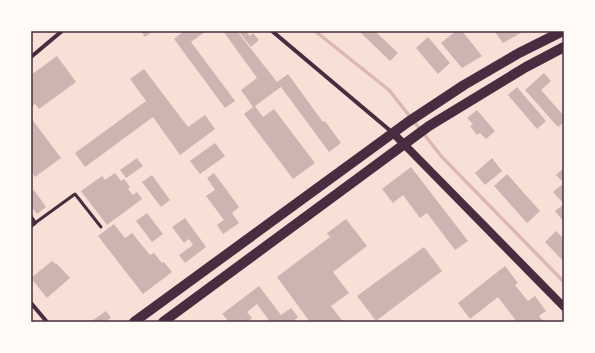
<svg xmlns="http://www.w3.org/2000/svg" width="595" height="353" font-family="Montserrat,sans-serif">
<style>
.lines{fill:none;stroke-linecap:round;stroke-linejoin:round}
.stream{stroke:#dcb8b0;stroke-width:3.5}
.building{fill:#ccb4b1}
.service{stroke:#4a2c40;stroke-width:3}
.minor{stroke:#4a2c40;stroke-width:4}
.secondary{stroke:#4a2c40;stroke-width:8}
.primary{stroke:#4a2c40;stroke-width:10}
.neatline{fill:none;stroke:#4a2c40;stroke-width:1.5}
</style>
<rect width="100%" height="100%" fill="#f7e1d7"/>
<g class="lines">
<!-- stream -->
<polyline class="stream" points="315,31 389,90 442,157 564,282"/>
</g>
<!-- building -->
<g class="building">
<polygon points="141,31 153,31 145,37"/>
<polygon points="184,31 206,31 191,42 235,101 225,108 174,39"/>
<polygon points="223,31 237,31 277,82 288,74 323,122 325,121 341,143 329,152 281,87 255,106 263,117 274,109 315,163 293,179 244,114 253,107 241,90 257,78"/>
<polygon points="240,31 246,31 250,36 253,33 259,40 251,47 239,32"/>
<polygon points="359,31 375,31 398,53 390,61"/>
<polygon points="456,31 462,31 482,56 462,68 441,43"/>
<polygon points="494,31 524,31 503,43"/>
<polygon points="428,37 450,63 438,74 416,48"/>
<polygon points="57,56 76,82 39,109 35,104 31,107 31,75"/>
<polygon points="144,69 188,127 205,115 215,129 180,155 153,117 85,167 75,153 146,101 130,79"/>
<polygon points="544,73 551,81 541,90 564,116 564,122 558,127 525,90"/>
<polygon points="517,87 546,121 537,129 508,95"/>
<polygon points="477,110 495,131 486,139 480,133 477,135 470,126 473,124 467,118"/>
<polygon points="31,118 61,158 35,177 31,171"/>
<polygon points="215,143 225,156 200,174 190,161"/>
<polygon points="137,158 143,166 126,178 120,170"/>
<polygon points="492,158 502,171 485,185 475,173"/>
<polygon points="411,167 468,241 455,250 427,213 420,218 403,195 393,203 382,189"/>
<polygon points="564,168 564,222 555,211 564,204 553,192 564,183 556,175"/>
<polygon points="115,173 121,181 124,179 130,187 128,189 133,195 137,192 142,199 107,225 81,191 102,176 105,180"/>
<polygon points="214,173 239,207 232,213 239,223 223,234 217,225 224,220 206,196 215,190 207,178"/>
<polygon points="507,174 540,211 527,223 494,186"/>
<polygon points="152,175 170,200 161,207 142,182"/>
<polygon points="34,190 46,207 37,214 31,206 31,192"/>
<polygon points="147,213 163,234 152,242 136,221"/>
<polygon points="185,218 206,247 185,263 179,255 193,245 189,239 184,243 172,227"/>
<polygon points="346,219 367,246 333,272 349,293 331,306 343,322 310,322 277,277 330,237 327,233"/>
<polygon points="114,224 125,238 132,233 150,255 154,253 162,263 164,262 172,272 143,294 98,236"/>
<polygon points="556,231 564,239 564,262 545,242"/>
<polygon points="424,247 442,271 376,321 357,296"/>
<polygon points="52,261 55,264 56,263 70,278 47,298 31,278"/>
<polygon points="505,266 518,283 515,285 528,301 535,296 546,311 539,316 543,321 541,322 517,322 498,297 470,319 458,303"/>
<polygon points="259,286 281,315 291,308 298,317 292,322 270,322 257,304 247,312 252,318 247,322 229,322 222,314"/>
<polygon points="106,311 111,318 105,322 90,322"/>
</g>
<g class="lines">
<!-- service -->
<polyline class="service" points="35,223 75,194 101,227"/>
<!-- minor -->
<g class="minor">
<polyline points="272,31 393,133"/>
<polyline points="31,57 62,31"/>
<polyline points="31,217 35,223 31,226"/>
<polyline points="31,303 47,322"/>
</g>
<!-- secondary -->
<polyline class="secondary" points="393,133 564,307"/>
<!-- primary -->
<g class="primary">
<polyline points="134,322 408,122 464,85 519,53 563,31"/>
<polyline points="163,322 429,126 526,67 564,47"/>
</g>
</g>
<!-- border -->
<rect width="595" height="353" fill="none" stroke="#fffaf5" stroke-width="64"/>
<rect x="32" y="32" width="531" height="289" class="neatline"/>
</svg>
